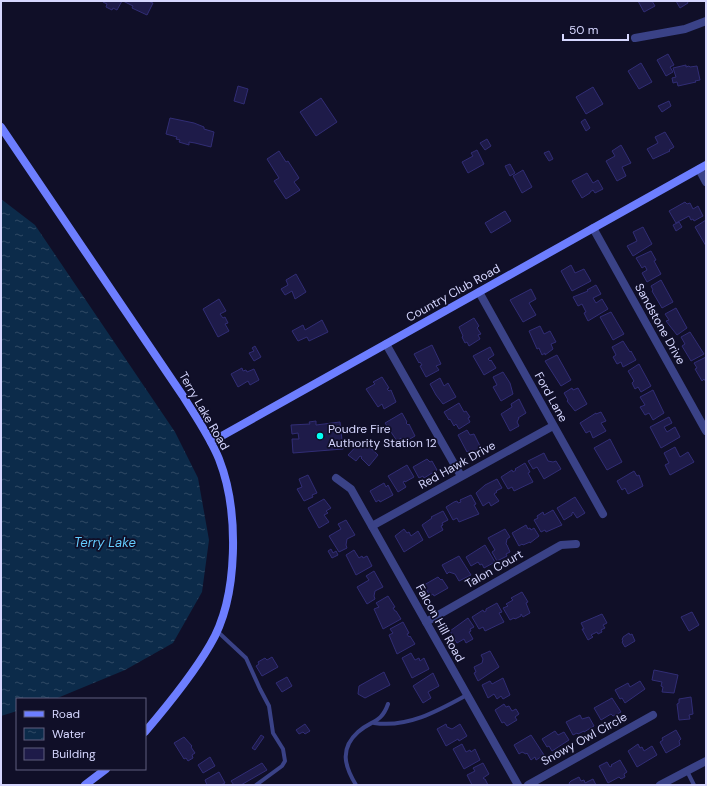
<svg xmlns="http://www.w3.org/2000/svg" width="707" height="786" font-family="'DM Sans',sans-serif">
<style>
.water{fill:url(#water-ripples)}
.building{fill:#1e1b49;stroke:#312d75}
.lines{fill:none;stroke-linecap:round;stroke-linejoin:round}
.lane{stroke:#3a4287;stroke-width:4}
.street{stroke:#3a4287;stroke-width:8}
.secondary{stroke:#6d7eff;stroke-width:8}
.poi-dot{fill:#02fff4;stroke:#100f28;stroke-width:1.5}
.labels{text-anchor:middle;stroke-width:3.5;stroke-linejoin:round;paint-order:stroke}
.street-label{font-size:12px;fill:#d6d7ff;stroke:#100f28}
.poi-label{font-size:12px;fill:#d6d7ff;stroke:#100f28;text-anchor:start}
.water-label{font-size:13px;font-style:italic;fill:#64cdff;stroke:#100f28}
</style>
<defs>
<pattern id="water-ripples" width="26" height="14" patternUnits="userSpaceOnUse"><rect width="26" height="14" fill="#0c2b4a"/><path d="M2 4q2-2 4 0t4 0M15 11q2-2 4 0t4 0" fill="none" stroke="#2f4965"/></pattern>
</defs>
<rect width="100%" height="100%" fill="#100f28"/>
<!-- water -->
<polygon class="water" points="1,199 35,225 175,432 198,478 209,540 202,592 173,643 125,670 55,699 17,699 17,711 1,716"/>
<!-- building -->
<g class="building">
<polygon points="104,1 122,1 117,10 113,8 112,10 106,7 107,4 103,2"/>
<polygon points="123,1 148,1 153,3 147,15 132,8 133,6"/>
<polygon points="638,1 652,1 655,6 644,12"/>
<polygon points="676,1 687,1 688,3 680,8"/>
<polygon points="668,54 674,65 670,67 673,72 666,76 657,60"/>
<polygon points="641,63 652,82 639,89 628,71"/>
<polygon points="686,65 686,67 689,66 690,67 697,66 700,80 695,81 696,82 678,86 677,82 673,83 672,78 676,77 673,68"/>
<polygon points="238,86 248,89 244,104 234,101"/>
<polygon points="593,87 603,104 586,114 576,97"/>
<polygon points="321,98 337,122 316,136 300,112"/>
<polygon points="669,101 671,106 662,112 658,106"/>
<polygon points="170,118 194,123 204,127 204,129 214,132 211,147 195,143 189,142 189,145 179,142 180,140 176,139 177,137 166,134"/>
<polygon points="585,119 590,128 586,131 581,122"/>
<polygon points="665,132 674,147 669,150 670,151 653,159 647,149 658,143 655,137"/>
<polygon points="487,139 491,146 485,150 480,143"/>
<polygon points="621,145 631,163 622,167 626,176 617,181 606,161 615,156 612,151"/>
<polygon points="477,150 484,164 468,173 462,162 473,156 471,153"/>
<polygon points="279,151 286,162 288,161 299,178 294,182 300,190 286,199 274,181 279,178 267,159"/>
<polygon points="549,151 553,159 549,161 544,153"/>
<polygon points="510,164 515,173 510,176 505,166"/>
<polygon points="523,170 532,187 522,193 513,176"/>
<polygon points="587,173 593,183 598,180 603,189 595,193 593,190 590,192 590,193 582,198 572,181"/>
<polygon points="685,202 687,204 690,203 693,209 698,206 703,216 694,221 693,219 691,220 689,216 676,223 669,211"/>
<polygon points="505,211 511,221 491,233 485,223"/>
<polygon points="706,220 706,246 695,227"/>
<polygon points="679,222 682,227 676,231 673,225"/>
<polygon points="643,227 652,244 633,256 627,246 637,241 633,232"/>
<polygon points="651,251 656,260 654,261 661,274 647,282 642,273 647,270 645,266 642,268 636,258"/>
<polygon points="571,265 575,273 584,269 591,281 572,291 561,271"/>
<polygon points="296,274 306,292 295,299 292,291 285,295 281,289 288,285 286,280"/>
<polygon points="661,280 673,302 662,308 652,291 653,290 651,286"/>
<polygon points="596,285 601,294 593,298 596,303 602,299 608,309 588,321 584,313 586,312 582,304 578,306 573,297 588,291 587,290"/>
<polygon points="531,289 536,299 529,303 536,315 523,322 510,300"/>
<polygon points="219,299 226,311 220,314 223,318 225,317 228,323 225,324 229,331 218,337 203,309"/>
<polygon points="676,308 687,328 677,335 666,321 669,320 665,314"/>
<polygon points="611,312 624,334 613,340 600,317"/>
<polygon points="474,318 479,326 477,328 481,334 478,335 480,339 469,346 467,342 465,343 462,337 463,336 459,327"/>
<polygon points="322,320 328,332 309,341 307,337 298,341 292,331 303,325 305,330"/>
<polygon points="540,326 544,334 550,331 556,342 551,344 553,349 545,355 545,353 542,355 539,348 537,349 529,331"/>
<polygon points="690,332 704,354 691,361 682,346 685,344 681,337"/>
<polygon points="623,341 630,352 631,351 636,360 623,367 621,362 617,364 613,357 616,355 612,347"/>
<polygon points="432,345 441,364 436,366 439,370 426,377 420,366 422,365 420,362 419,363 414,354"/>
<polygon points="255,346 261,357 254,361 249,353 254,351 252,348"/>
<polygon points="490,347 494,355 488,359 490,361 491,360 496,368 484,375 473,356"/>
<polygon points="557,355 571,380 561,386 545,361"/>
<polygon points="706,357 706,382 704,379 702,381 695,369 697,368 694,363"/>
<polygon points="639,364 651,386 641,392 638,387 635,389 632,383 634,381 628,371"/>
<polygon points="242,368 243,371 246,370 247,372 254,369 259,380 250,385 248,381 238,387 231,374"/>
<polygon points="503,372 510,383 513,394 501,401 493,387 497,385 493,377"/>
<polygon points="382,377 389,388 387,389 389,391 391,390 396,402 384,409 382,404 378,407 366,389 375,384 373,382"/>
<polygon points="440,378 444,386 448,383 456,397 443,404 436,395 430,384"/>
<polygon points="572,388 573,390 578,388 587,404 575,411 567,401 568,400 564,393"/>
<polygon points="653,390 664,413 653,420 649,413 645,415 640,407 645,405 640,397"/>
<polygon points="519,399 526,413 518,418 519,418 517,422 519,426 510,431 501,414 512,407 511,404"/>
<polygon points="459,403 464,412 466,411 470,417 468,418 470,422 459,429 456,424 454,426 450,419 449,420 444,412"/>
<polygon points="601,412 606,421 601,423 606,431 593,438 590,431 586,433 580,423 596,413 596,414"/>
<polygon points="402,413 407,422 406,423 408,425 409,424 415,436 403,443 401,438 397,441 385,423"/>
<polygon points="669,417 672,423 664,427 667,432 675,427 680,437 661,448 650,427"/>
<polygon points="316,421 316,425 340,422 343,449 293,453 292,439 299,439 298,433 292,434 291,425 310,424 309,422"/>
<polygon points="467,430 470,435 474,434 481,448 471,454 469,451 467,452 458,435"/>
<polygon points="610,439 622,462 607,470 594,448"/>
<polygon points="362,440 378,455 369,466 361,458 362,457 360,456 356,461 348,455"/>
<polygon points="675,447 680,457 688,452 694,462 670,475 665,465 669,463 664,453"/>
<polygon points="544,453 548,461 553,462 556,461 561,469 544,479 537,467 533,469 528,461"/>
<polygon points="427,459 430,462 432,461 437,470 424,478 423,476 419,478 413,467"/>
<polygon points="525,463 530,472 528,473 533,482 514,491 512,487 508,489 501,477 512,470 513,472 516,470 515,469"/>
<polygon points="407,465 414,477 405,482 405,481 403,482 406,487 398,492 388,476"/>
<polygon points="634,471 637,476 639,475 643,486 628,494 625,488 622,490 617,481"/>
<polygon points="308,475 317,493 312,495 313,497 304,501 297,489 302,487 299,479"/>
<polygon points="497,479 502,488 496,491 497,492 494,494 499,501 491,506 489,502 483,506 476,493 485,485"/>
<polygon points="384,483 386,487 388,485 393,495 380,502 379,500 376,502 370,491"/>
<polygon points="471,495 476,504 474,505 479,514 459,522 457,518 453,520 446,507 454,502 457,501 458,503 461,502 460,500"/>
<polygon points="575,497 585,513 577,518 573,512 572,513 572,515 564,520 557,508"/>
<polygon points="324,499 331,508 326,511 328,513 324,515 329,522 319,528 308,508"/>
<polygon points="553,510 562,525 546,532 545,530 541,532 534,520 538,518 537,516 543,512 544,515"/>
<polygon points="443,511 448,520 442,523 443,525 441,526 443,530 429,538 422,525 432,518 431,517"/>
<polygon points="346,520 355,535 347,539 346,545 347,548 339,552 329,536 341,529 338,524"/>
<polygon points="526,525 528,529 530,528 531,530 534,528 539,536 530,543 530,542 523,545 522,544 519,546 512,533"/>
<polygon points="404,529 407,533 409,532 411,536 418,531 423,540 404,552 395,536"/>
<polygon points="505,529 510,537 507,539 506,544 507,545 510,552 506,554 507,556 497,561 492,552 495,550 488,538"/>
<polygon points="485,545 495,562 484,568 482,564 480,565 478,562 471,566 466,557"/>
<polygon points="331,549 333,553 336,551 338,555 332,558 328,551"/>
<polygon points="354,550 359,558 362,556 363,558 367,556 372,566 356,575 346,555"/>
<polygon points="459,556 471,575 459,581 455,574 449,572 447,574 442,565"/>
<polygon points="374,571 383,587 375,591 374,596 375,599 367,604 357,587 369,580 366,576"/>
<polygon points="438,577 441,580 442,579 448,588 434,596 433,594 430,596 424,585"/>
<polygon points="522,592 528,602 526,603 530,613 523,617 521,614 521,616 515,619 514,618 510,620 503,608 508,606 506,604 513,600 511,598"/>
<polygon points="388,596 395,607 393,608 395,611 396,611 401,619 383,629 374,609 379,607 376,603"/>
<polygon points="497,603 502,612 499,613 504,622 485,631 483,627 479,629 472,617 483,610 484,612 486,611 486,609"/>
<polygon points="692,612 699,625 689,631 681,617"/>
<polygon points="602,614 607,623 603,625 605,628 601,630 602,632 598,634 597,632 591,635 593,637 588,640 582,629 584,629 581,623"/>
<polygon points="468,618 474,627 470,629 471,631 469,632 473,639 466,643 464,639 457,643 450,631"/>
<polygon points="403,622 409,633 407,634 409,637 410,636 415,644 397,654 389,635 393,633 390,629"/>
<polygon points="629,633 630,635 632,634 635,641 625,647 622,642 623,641 622,639 623,638 623,637"/>
<polygon points="490,651 499,667 478,681 474,673 476,672 474,667 482,663 483,659 481,655"/>
<polygon points="411,653 415,660 419,658 420,661 424,658 429,669 412,678 402,658"/>
<polygon points="272,657 278,667 262,676 256,666 259,664 258,662 265,658 267,660"/>
<polygon points="654,670 678,675 674,693 662,692 663,687 661,686 662,682 652,680"/>
<polygon points="384,672 390,685 365,698 358,694 359,686"/>
<polygon points="433,673 439,686 428,692 431,698 423,703 413,686"/>
<polygon points="287,677 292,686 282,692 276,683"/>
<polygon points="503,678 510,695 503,699 501,696 497,699 494,694 488,698 482,685 490,681 492,684"/>
<polygon points="640,681 645,689 625,703 622,698 620,699 615,690 628,683 630,687"/>
<polygon points="691,697 693,714 689,715 690,719 679,720 677,704 679,703 679,699"/>
<polygon points="612,698 621,712 613,716 611,714 601,720 594,708"/>
<polygon points="504,704 506,707 509,706 512,711 516,709 519,714 515,717 517,720 507,726 504,722 502,723 495,710"/>
<polygon points="580,715 582,719 589,717 594,726 584,732 584,731 578,734 577,733 573,735 566,722"/>
<polygon points="305,724 310,731 305,734 303,732 299,734 296,730"/>
<polygon points="446,724 447,727 452,729 460,724 467,736 459,741 458,739 446,746 437,729"/>
<polygon points="676,730 681,739 679,741 680,745 666,753 660,742 663,740 662,738"/>
<polygon points="555,731 558,735 564,732 569,740 552,751 549,746 547,747 542,739"/>
<polygon points="261,735 264,737 255,750 252,748"/>
<polygon points="531,735 544,755 536,760 535,757 531,760 527,753 526,754 522,752 519,754 514,745"/>
<polygon points="184,737 192,746 191,747 195,753 192,755 193,758 188,761 186,758 184,759 174,743"/>
<polygon points="462,744 466,752 470,750 471,752 475,749 480,760 464,769 453,749"/>
<polygon points="638,744 640,748 642,747 644,751 652,746 657,755 637,767 628,751"/>
<polygon points="210,757 215,766 203,773 198,765"/>
<polygon points="620,760 627,772 624,774 625,777 621,779 619,777 608,783 599,766 607,762 610,767 612,766 611,765"/>
<polygon points="262,763 267,770 241,785 234,785 231,781"/>
<polygon points="483,763 489,774 483,778 484,779 485,779 488,785 472,785 467,775 475,771 473,768"/>
<polygon points="219,772 225,783 221,785 207,785 205,780"/>
<polygon points="579,777 581,781 584,780 585,783 593,779 596,785 570,785 569,783 571,781"/>
</g>
<g class="lines">
<!-- lane -->
<g class="lane">
<polyline points="217,631 246,658 260,689 269,706 273,733 283,749 285,761 282,766 256,785"/>
<path d="M374,723c34,5 64,-12 93,-28"/>
<polyline points="687,771 694,785"/>
<path d="M356,785c-11,-18 -17,-36 2,-53 13,-12 23,-8 30,-28"/>
</g>
<!-- street -->
<g class="street">
<polyline points="635,38 685,29 706,21"/>
<polyline points="699,169 706,182"/>
<polyline points="593,228 706,431"/>
<polyline points="479,292 603,514"/>
<polyline points="386,344 461,476"/>
<polyline points="336,478 351,489 518,785"/>
<polyline points="372,526 553,426"/>
<polyline points="426,622 561,545 576,544"/>
<polyline points="528,785 653,715"/>
<polyline points="660,785 706,761"/>
</g>
<!-- secondary -->
<g class="secondary">
<path d="M1,127l182,269c13,21 27,41 36,63 20,51 20,138 -9,186 -18,31 -42,60 -65,87"/>
<polyline points="211,442 706,165"/>
<polyline points="85,785 106,769"/>
</g>
</g>
<!-- markers -->
<circle class="poi-dot" cx="320" cy="436" r="4"/>
<g class="labels">
<!-- street labels -->
<g class="street-label">
<text transform="translate(453 293) rotate(-29)" y="4">Country Club Road</text>
<text transform="translate(660 324) rotate(61)" y="4">Sandstone Drive</text>
<text transform="translate(551 397) rotate(61)" y="4">Ford Lane</text>
<text transform="translate(204 411) rotate(60)" y="4">Terry Lake Road</text>
<text transform="translate(457 465) rotate(-29)" y="4">Red Hawk Drive</text>
<text transform="translate(494 569) rotate(-30)" y="4">Talon Court</text>
<text transform="translate(440 623) rotate(61)" y="4">Falcon Hill Road</text>
<text transform="translate(584 739) rotate(-29)" y="4">Snowy Owl Circle</text>
</g>
<!-- poi labels -->
<g class="poi-label">
<text x="328" y="433">Poudre Fire<tspan x="328" dy="14">Authority Station 12</tspan></text>
</g>
<!-- water labels -->
<g class="water-label">
<text x="105" y="547">Terry Lake</text>
</g>
</g>
<!-- border -->
<rect width="707" height="786" fill="none" stroke="#d6d7ff" stroke-width="4"/>
<!-- legend -->
<rect x="16" y="698" width="130" height="72" fill="#100f28" stroke="#5f5f7e"/>
<rect x="24" y="711" width="20" height="6" fill="#6d7eff" stroke="#5f5f7e"/>
<text x="52" y="718" font-size="12" fill="#d6d7ff">Road</text>
<rect x="24" y="728" width="20" height="12" fill="url(#water-ripples)" stroke="#5f5f7e"/>
<text x="52" y="738" font-size="12" fill="#d6d7ff">Water</text>
<rect x="24" y="748" width="20" height="12" fill="#1e1b49" stroke="#5f5f7e"/>
<text x="52" y="758" font-size="12" fill="#d6d7ff">Building</text>
<!-- scale -->
<path d="M563 34v6h65v-6" fill="none" stroke="#d6d7ff" stroke-width="2"/>
<text x="569" y="34" font-size="12" fill="#d6d7ff" stroke="#100f28" stroke-width="3" paint-order="stroke">50 m</text>
</svg>
